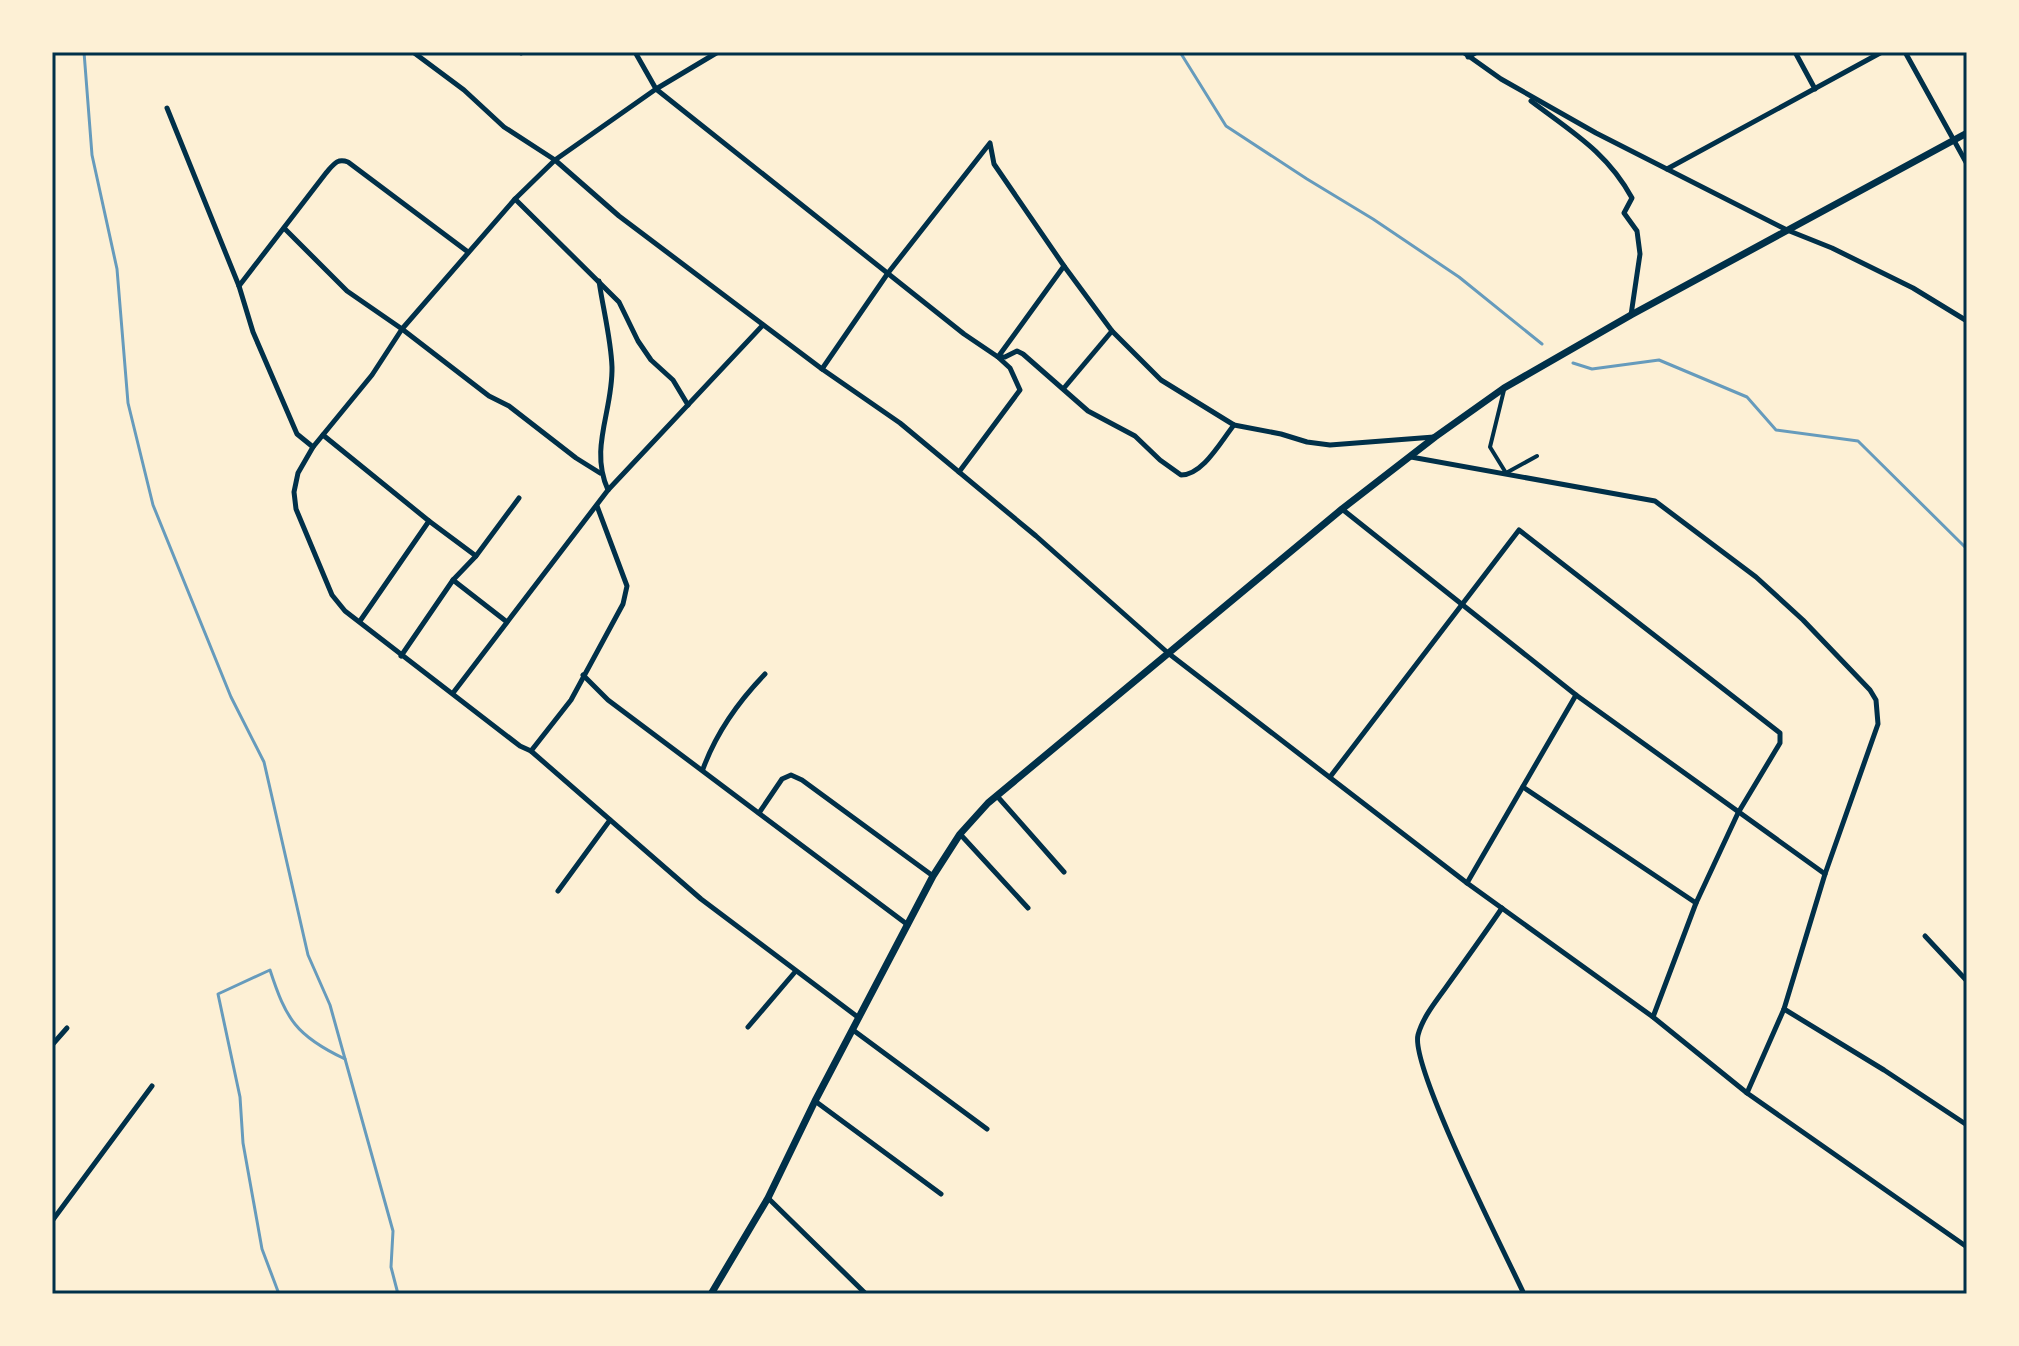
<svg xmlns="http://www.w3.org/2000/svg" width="2019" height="1346" font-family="'Sofia Sans Condensed',sans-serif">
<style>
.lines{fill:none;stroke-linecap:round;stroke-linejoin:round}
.stream{stroke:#669bbc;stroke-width:3}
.pedestrian{stroke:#003049;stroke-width:4}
.minor{stroke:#003049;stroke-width:5}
.tertiary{stroke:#003049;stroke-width:7}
.neatline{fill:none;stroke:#003049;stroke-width:3}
</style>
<rect width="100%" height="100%" fill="#fdf0d5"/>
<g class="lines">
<!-- stream -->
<g class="stream">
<polyline points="84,52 92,155 117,269 128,403 153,505 231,697 264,762 308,955 330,1005 393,1231 391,1267 398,1294"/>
<polyline points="1180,52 1226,126 1307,179 1373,219 1459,277 1542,344"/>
<polyline points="1573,363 1592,369 1659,360 1747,397 1776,430 1858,441 1967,549"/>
<path d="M279,1294l-17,-45 -19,-106 -3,-46 -22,-103 52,-24c16,49 26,66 75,89"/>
</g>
<!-- pedestrian -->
<polyline class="pedestrian" points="1504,390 1490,447 1506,473 1537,456"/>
<!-- minor -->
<g class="minor">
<polyline points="413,52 464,90 504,127 555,160 619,216 822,369 900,423 1036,536 1168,653 1467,883 1653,1017 1747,1093 1967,1247"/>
<path d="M635,52l21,37 308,245 34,23h7l12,-6 6,3 65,57 47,25 25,24 21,15c22,0 40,-34 53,-50"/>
<polyline points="718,52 656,89 555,160 515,199 402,329 372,375 313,447 298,473 294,492 296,509 332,595 345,611 520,746 531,751 701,899 859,1018"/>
<polyline points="1463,52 1501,79 1596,133 1787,230 1832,248 1913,288 1967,321"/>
<polyline points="1795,52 1815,89"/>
<polyline points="1905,52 1967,164"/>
<polyline points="521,53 523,52"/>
<polyline points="1468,57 1477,52"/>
<path d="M1531,101c41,31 76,51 101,97l-8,15 13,18 3,23 -9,61"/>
<polyline points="167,108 239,286 253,332 297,434 313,447"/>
<polyline points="1667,169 1882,52"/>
<polyline points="515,199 619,302 638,341 651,360 673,380 688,405"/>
<polyline points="284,228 347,291 402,329 489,396 509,406 576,458 600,473"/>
<path d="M599,281c4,28 12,58 13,86 1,44 -23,81 -4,123"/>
<path d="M239,286l87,-113c8,-9 11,-15 22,-11l120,90"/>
<polyline points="822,369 888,273 990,143 994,164 1064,266 1112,331 1161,380 1234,425 1281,434 1307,442 1330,445 1434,437"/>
<polyline points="1064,388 1112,331"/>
<polyline points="323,435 429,521 360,621"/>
<polyline points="1411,457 1655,501 1756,577 1803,620 1870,690 1876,700 1878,724 1825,874 1784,1009 1747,1093"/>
<polyline points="959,472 1020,390 1010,368 998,357 1064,266"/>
<polyline points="1342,509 1576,695 1825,874"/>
<polyline points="429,521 476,556"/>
<polyline points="453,580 476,556 519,498"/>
<polyline points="401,656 453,580 507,622"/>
<polyline points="583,675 608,700 908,925"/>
<polyline points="453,693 608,490 763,325"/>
<polyline points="531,751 571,700 623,604 627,586 597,506"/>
<path d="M703,769c13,-36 35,-67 62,-95"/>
<polyline points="1330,777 1519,530 1780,733 1780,743 1738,813 1696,903 1653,1017"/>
<polyline points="1523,787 1696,903"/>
<polyline points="997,796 1064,872"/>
<polyline points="759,813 782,779 791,775 802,780 933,876"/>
<polyline points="960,834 1028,908"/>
<polyline points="1467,883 1576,695"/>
<polyline points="558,891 610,820"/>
<path d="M1502,908c-17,25 -35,50 -53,75 -11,16 -26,33 -31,52 -8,32 87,218 106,259"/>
<polyline points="1925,936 1967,981"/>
<polyline points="1784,1009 1884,1070 1967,1125"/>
<polyline points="748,1027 795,972"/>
<polyline points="853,1030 987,1129"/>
<polyline points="52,1045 67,1028"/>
<polyline points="815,1101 941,1194"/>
<polyline points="768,1198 866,1294"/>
<polyline points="52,1221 152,1086"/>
</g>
<!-- tertiary -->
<polyline class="tertiary" points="711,1294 768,1198 815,1101 933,876 960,834 988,803 1342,509 1435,437 1504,388 1631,315 1967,133"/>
</g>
<!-- border -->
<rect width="2019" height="1346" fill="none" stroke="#fdf0d5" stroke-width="108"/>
<rect x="54" y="54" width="1911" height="1238" class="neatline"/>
</svg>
